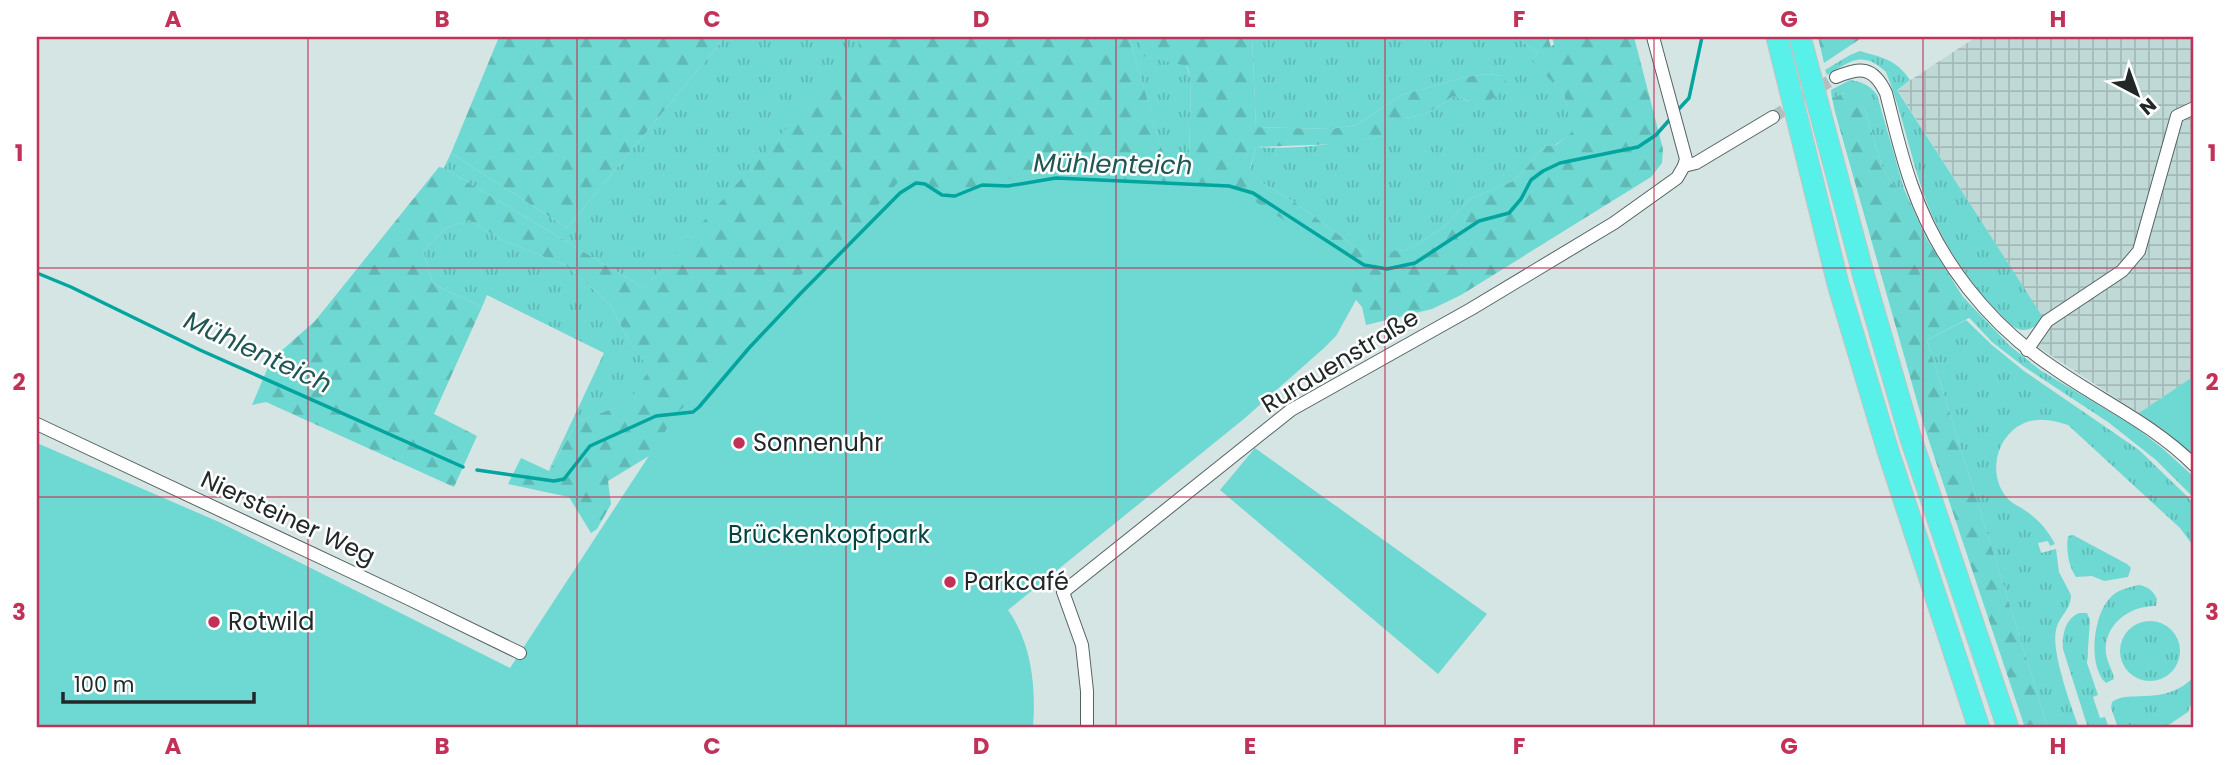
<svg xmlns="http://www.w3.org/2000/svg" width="2231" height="765" font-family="Poppins,sans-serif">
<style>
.industrial{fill:url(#industrial-grid)}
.grass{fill:url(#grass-tufts)}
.forest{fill:url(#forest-firs)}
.green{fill:#6ed8d2}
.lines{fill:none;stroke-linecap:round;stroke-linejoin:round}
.stream{stroke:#01a59f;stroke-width:3.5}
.minor-tunnel{stroke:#b0bfbe;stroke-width:12;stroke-dasharray:12 6;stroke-linecap:butt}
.minor-casing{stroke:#546362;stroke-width:14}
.motorway-casing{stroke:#c1c3c3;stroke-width:23}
.minor{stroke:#fff;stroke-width:12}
.motorway{stroke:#58f1e9;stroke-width:21}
.grid{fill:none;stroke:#c23258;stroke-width:2;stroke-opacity:0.55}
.poi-dot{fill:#c23258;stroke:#fff;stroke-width:2.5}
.labels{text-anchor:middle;stroke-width:5;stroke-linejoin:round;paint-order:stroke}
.street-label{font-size:24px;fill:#222828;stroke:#fff}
.poi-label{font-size:24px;fill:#222828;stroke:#fff;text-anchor:start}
.park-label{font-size:24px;fill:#04423f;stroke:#fff}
.water-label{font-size:26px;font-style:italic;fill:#205653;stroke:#fff}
.neatline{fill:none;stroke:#c23258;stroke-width:2.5}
.grid-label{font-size:23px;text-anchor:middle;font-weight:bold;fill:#c23258}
</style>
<defs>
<pattern id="industrial-grid" width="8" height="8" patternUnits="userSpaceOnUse" patternTransform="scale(1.75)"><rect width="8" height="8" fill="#bfd9d7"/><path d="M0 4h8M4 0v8" fill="none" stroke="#a4bab9"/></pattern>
<pattern id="grass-tufts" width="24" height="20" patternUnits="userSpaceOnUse" patternTransform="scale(1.75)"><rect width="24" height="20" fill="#6ed8d2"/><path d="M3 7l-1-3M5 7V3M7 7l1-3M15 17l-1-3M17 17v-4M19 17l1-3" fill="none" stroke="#5fb9b4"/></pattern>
<pattern id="forest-firs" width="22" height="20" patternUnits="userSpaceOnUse" patternTransform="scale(1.75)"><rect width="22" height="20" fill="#6ed8d2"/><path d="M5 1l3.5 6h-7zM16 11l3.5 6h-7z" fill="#5fb9b4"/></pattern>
</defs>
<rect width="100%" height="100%" fill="#d4e5e4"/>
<!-- industrial -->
<polygon class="industrial" points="1976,37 2194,37 2194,376 2139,413 2038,347 2050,329 1897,89"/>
<!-- grass -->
<g class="grass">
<polygon points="725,37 860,37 862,47 644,288 444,168 451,153 567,228"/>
<polygon points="1129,37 1138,37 1144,56 1186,65 1191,79 1189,162 1182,173 1168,171"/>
<path d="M1252,37h264l22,16 -5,8 31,33 9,38 -18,13 -9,1 -8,7 -10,13 -15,15 -43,18 -25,27 -10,7 -26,16 -34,7 -14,-5 -64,-47 -36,-22 -11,-12 6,-23c42,3 86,-4 127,-11l10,-18c27,1 39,-6 60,-22l16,5 34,-25 -15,-2 -22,3 -65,18 -44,30 -27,4 -74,-2z"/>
<path d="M1860,51c23,7 36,8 50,29l-13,10 147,229c-21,20 -30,10 -47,-8 -31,-31 -62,-81 -75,-122 -13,-39 -21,-80 -36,-117 -24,-22 -35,-11 -59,3l-2,-5 25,-15z"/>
<path d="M1850,80c12,2 20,5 27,15l27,94 -11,-4 -10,-16 -18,-59 -20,-17 -13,5 -1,-8z"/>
<polygon points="469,220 504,241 565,265 609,303 632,346 651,369 629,403 577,422 548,472 604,353 487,295 482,307 433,284 423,251 446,228"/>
<polygon points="1963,297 2010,346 2040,370 2135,427 2162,448 2194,477 2194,498 2156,460 2108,422 2023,366 1992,342 1961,309"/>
<path d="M1966,320l26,25 32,26 115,79 55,53v44l-14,-19 -112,-103c-20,-7 -39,-9 -56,6 -19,17 -22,50 -3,69 3,3 9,6 14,9 15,10 23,19 32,35l-5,2 -2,-5 -10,2 3,10 15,-4 3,23 12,23c0,15 -12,21 -15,35 -5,22 15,76 23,98h-31l-121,-388z"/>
<path d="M2073,535l54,29 4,4 -3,9 -24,4 -12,-5 -16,1c-8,-11 -10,-29 -8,-41z"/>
<path d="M2139,585c10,2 14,6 18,14l-1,7c-26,-1 -53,19 -50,47 1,10 7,17 8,26l-8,4c-19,-17 -13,-72 7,-88 7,-6 18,-8 26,-10z"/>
<path d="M2079,613h8l3,7 -3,43 11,32 -5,2 7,21 5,-1 4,11h-21l-25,-79c-1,-14 2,-30 16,-36z"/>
<circle cx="2150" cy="651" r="30"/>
<path d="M2194,677v26l-4,3 -2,6 -24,16h-46l-7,-20 1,-6c10,-7 20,-5 32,-6 19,0 36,-5 50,-19z"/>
</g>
<!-- forest -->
<g class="forest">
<polygon points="499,37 725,37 567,228 451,153"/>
<path d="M858,37h271l39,133 13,3 8,-11 2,-83 -4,-13 -44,-10 -5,-19h114l4,90 74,2 27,-4 44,-30 65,-18 22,-3 15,2 4,8c-15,23 -30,20 -54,12 -21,16 -33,23 -60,22l-9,18 -46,8 -82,3 -6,22 11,13 36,22 64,47 14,4 34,-6 26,-16 10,-7 25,-27 43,-18 15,-15 10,-13 8,-7 10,-1 16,-13 -8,-38 -32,-33 6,-8 -22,-16h32l3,10 3,-3 -2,-7h82l29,112 -1,14 -11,14 -190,118 -29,14 -66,16 -4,-18 -6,-7 -697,150 -51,31 3,23 -14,25 -6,4 -22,-36 -61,-13 13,-26 28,13 28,-49 51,-19 22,-34 -18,-23 -23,-43 -44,-38 -61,-24 -35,-21 -23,8 -23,23 10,33 49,23 -48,107 43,22 -23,51 -188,-85 -14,3 19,-45 44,-39 124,-154 5,1 200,120 215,-241z"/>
<polygon points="1818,37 1863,37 1824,63"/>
<polygon points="1845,93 1857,97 1865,110 1883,169 1893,185 1904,189 1926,238 1963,297 1961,309 1971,317 1927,340 2048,728 2025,728 1924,426 1835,112 1832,98"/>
</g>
<!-- green -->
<g class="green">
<path d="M1044,174l189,13 106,69 17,44 -20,36 -12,12 -79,70 -237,192c24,34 28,77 25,118h-996v-285l182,79 291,146 167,-255 14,-13 17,-25 60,-61 38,-45 22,-8 71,-80 43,14 61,-16z"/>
<polygon points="2194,376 2194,456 2168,433 2139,413"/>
<polygon points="1255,448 1487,614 1438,674 1220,490"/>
</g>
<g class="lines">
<!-- stream -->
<g class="stream">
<polyline points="1676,112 1689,98 1702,37"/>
<polyline points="37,273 71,287 200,350 463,467"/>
<polyline points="477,470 554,481 564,479 590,446 656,416 693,412 699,407 749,348 801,293 900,193 916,183 925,184 942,195 955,196 982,185 1008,186 1056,178 1229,186 1253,193 1364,265 1387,269 1415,263 1479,221 1509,213 1521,199 1531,180 1543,171 1560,163 1638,147 1656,135 1671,118"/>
</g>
<!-- minor-tunnel -->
<polyline class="minor-tunnel" points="1773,117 1836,77"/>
<defs>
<g id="minor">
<polyline points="1653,37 1686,159 1684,166"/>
<path d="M1836,77c25,-10 37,-11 50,16 8,31 15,63 26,93 26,74 76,138 142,182 47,33 99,56 140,97"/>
<polyline points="2027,350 2047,321 2122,271 2139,251 2177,116 2194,108"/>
<polyline points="37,424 409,599 520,653"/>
<polyline points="1087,728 1087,691 1082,645 1063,592 1291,410 1471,309 1614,223 1677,178 1684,166 1696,163 1773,117"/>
</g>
<g id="motorway">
<polyline points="1777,37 1838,284 1888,451 1979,728"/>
<polyline points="1800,37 1864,277 1910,436 2008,728"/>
</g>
</defs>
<!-- minor casing -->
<use href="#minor" class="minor-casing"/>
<!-- motorway casing -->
<use href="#motorway" class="motorway-casing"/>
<!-- minor -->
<use href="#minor" class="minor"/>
<!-- motorway -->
<use href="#motorway" class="motorway"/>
</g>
<!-- grid -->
<path class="grid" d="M308,37v691M577,37v691M846,37v691M1116,37v691M1385,37v691M1654,37v691M1923,37v691M37,268h2157M37,497h2157"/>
<!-- markers -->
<g class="poi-dot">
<circle cx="739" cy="443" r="7"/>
<circle cx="950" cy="582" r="7"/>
<circle cx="214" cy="622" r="7"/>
</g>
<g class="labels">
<!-- street labels -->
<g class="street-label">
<text transform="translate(1340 361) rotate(-31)" y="8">Rurauenstraße</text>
<text transform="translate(288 518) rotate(25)" y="8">Niersteiner Weg</text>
</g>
<!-- poi labels -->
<g class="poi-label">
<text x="753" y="451">Sonnenuhr</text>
<text x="964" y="590">Parkcafé</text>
<text x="228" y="630">Rotwild</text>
</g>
<!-- park labels -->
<g class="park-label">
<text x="829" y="543">Brückenkopfpark</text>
</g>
<!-- water labels -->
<g class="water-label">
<text transform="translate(1113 164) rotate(1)" y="9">Mühlenteich</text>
<text transform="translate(258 352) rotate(25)" y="9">Mühlenteich</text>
</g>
</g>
<!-- border -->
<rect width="2231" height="765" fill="none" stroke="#ffffff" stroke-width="77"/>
<!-- north arrow -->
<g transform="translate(2137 94) rotate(139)" stroke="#ffffff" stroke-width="5" paint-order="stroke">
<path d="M0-5L12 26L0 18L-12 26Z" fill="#222828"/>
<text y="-10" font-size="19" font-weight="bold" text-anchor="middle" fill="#222828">N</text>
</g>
<!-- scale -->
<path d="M63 692v10h191v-10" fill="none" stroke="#222828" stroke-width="3.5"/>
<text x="74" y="692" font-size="21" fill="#222828" stroke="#ffffff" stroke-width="5" paint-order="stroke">100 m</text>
<rect x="38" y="38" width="2154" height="688" class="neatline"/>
<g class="grid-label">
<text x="173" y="27">A</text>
<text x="442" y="27">B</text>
<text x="712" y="27">C</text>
<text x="981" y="27">D</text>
<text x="1250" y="27">E</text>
<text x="1519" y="27">F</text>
<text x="1789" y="27">G</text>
<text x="2058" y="27">H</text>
<text x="19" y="161">1</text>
<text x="2212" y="161">1</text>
<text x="19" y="390">2</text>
<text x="2212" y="390">2</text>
<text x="19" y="620">3</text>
<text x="2212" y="620">3</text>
<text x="173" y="754">A</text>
<text x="442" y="754">B</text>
<text x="712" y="754">C</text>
<text x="981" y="754">D</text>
<text x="1250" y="754">E</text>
<text x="1519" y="754">F</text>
<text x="1789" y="754">G</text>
<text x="2058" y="754">H</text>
</g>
</svg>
